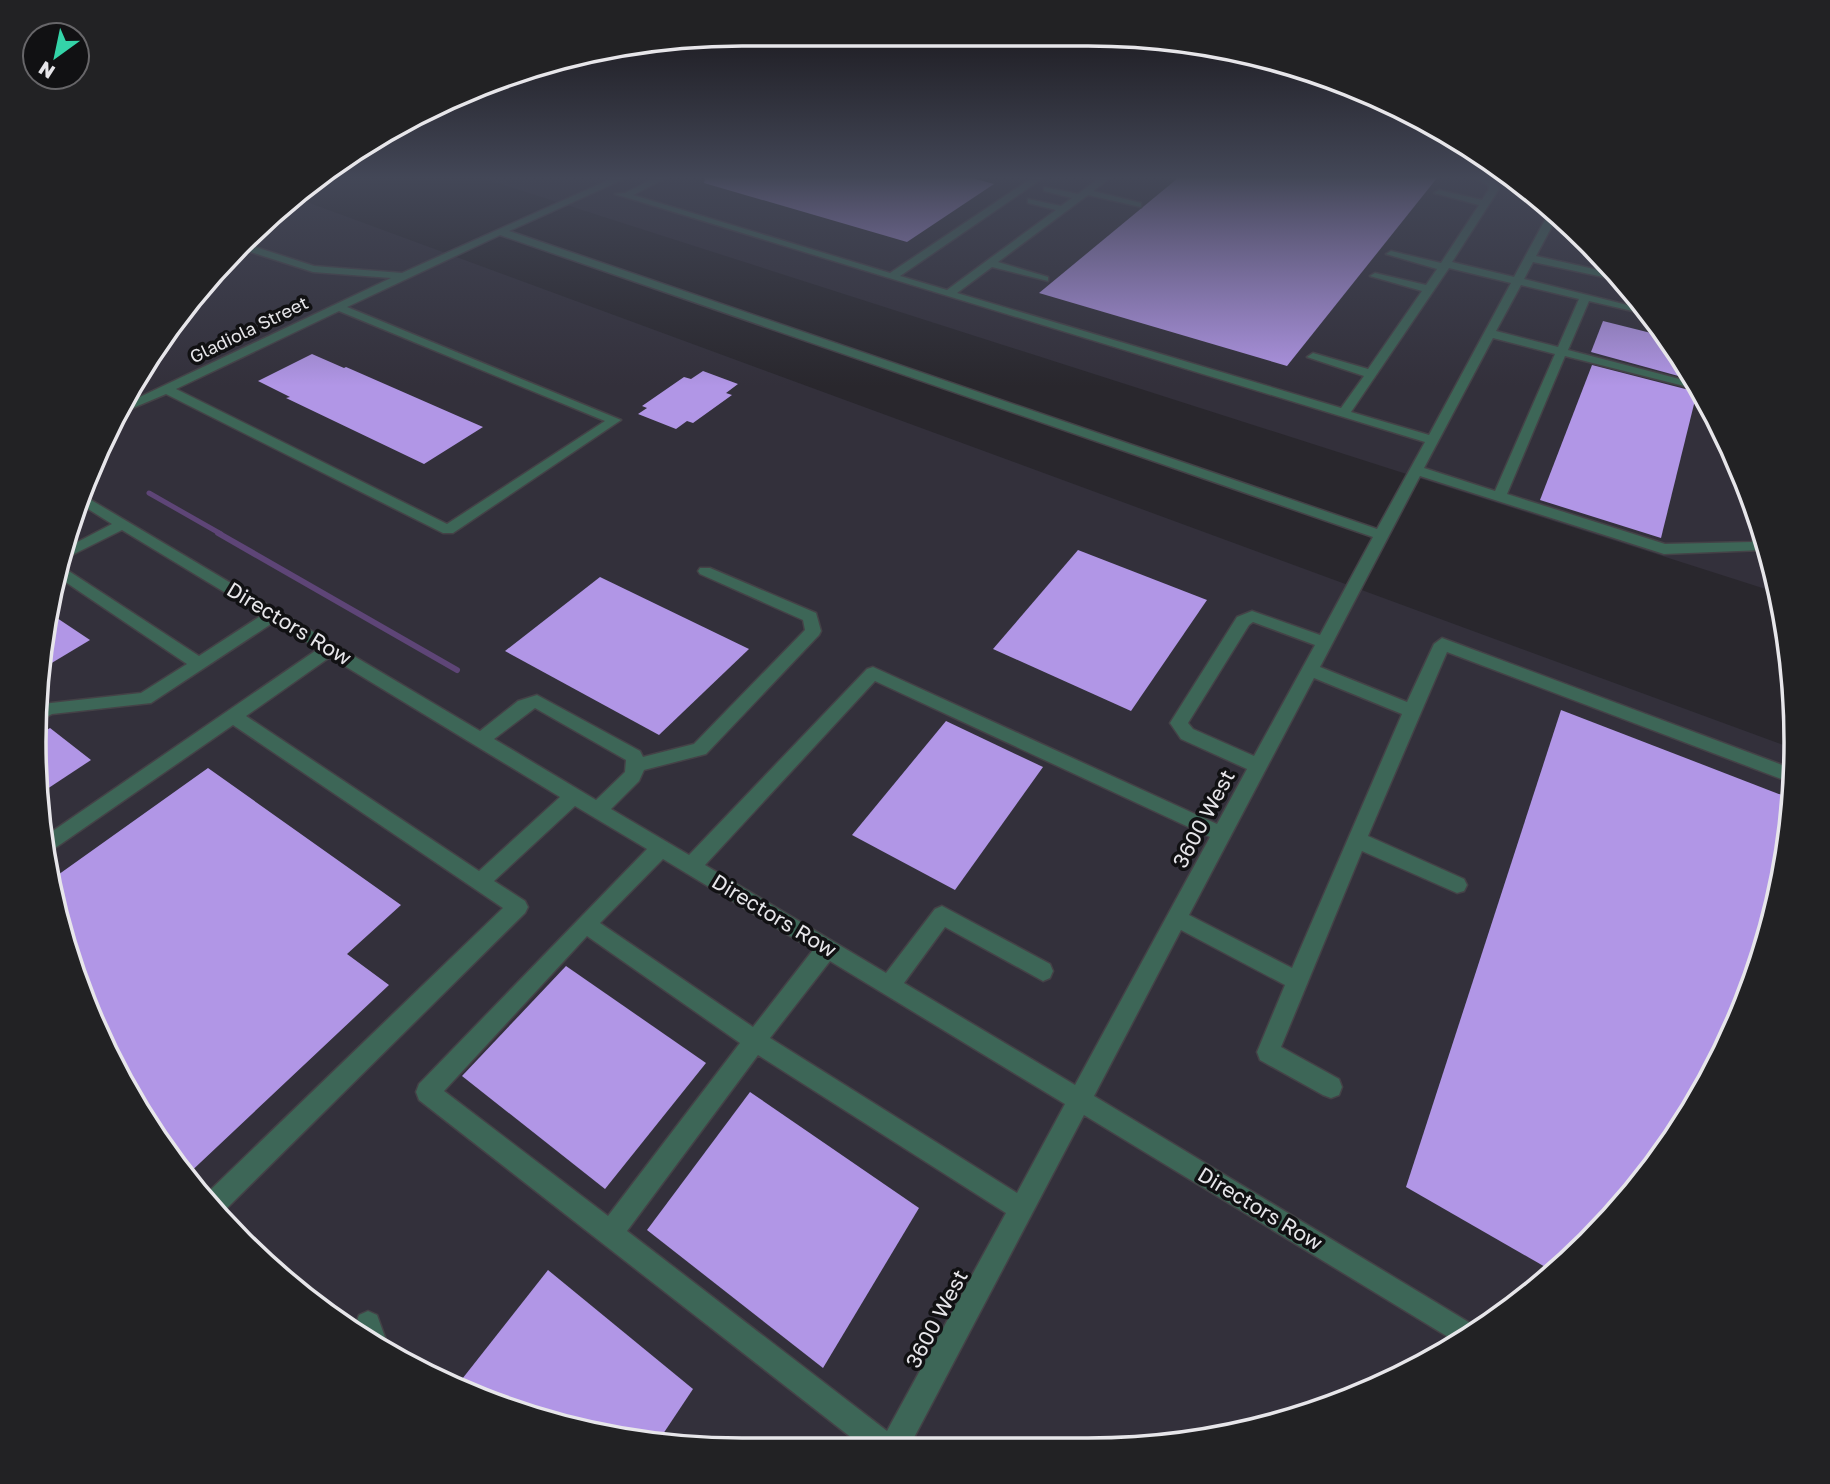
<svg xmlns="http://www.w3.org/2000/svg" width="1830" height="1484" font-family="'Golos Text',sans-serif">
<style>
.built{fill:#33303b}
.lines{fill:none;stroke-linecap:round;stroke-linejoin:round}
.stream-far1{stroke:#5e4577;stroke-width:5}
.stream{stroke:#5e4577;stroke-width:6}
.building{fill:#b196e6}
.minor-casing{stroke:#444247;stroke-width:3}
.minor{fill:#3d6657;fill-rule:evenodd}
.labels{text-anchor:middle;stroke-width:7;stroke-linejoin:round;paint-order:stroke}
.far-street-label{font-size:18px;fill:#e7e6ea;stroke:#111113}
.street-label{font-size:21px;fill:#e7e6ea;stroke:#111113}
.rim{fill:none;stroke:#e7e6ea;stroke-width:3.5}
</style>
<rect width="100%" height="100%" fill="#29272d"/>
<!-- built -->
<g class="built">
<polygon points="482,178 1512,178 1556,209 1651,311 1724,429 1773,559 1778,593"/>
<polygon points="296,198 1794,749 1791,835 1759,970 1702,1097 1621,1210 1519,1305 1401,1378 1271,1427 1134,1449 696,1449 559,1427 428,1377 275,1275 179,1173 106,1055 47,880 35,695 71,514 152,349 241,241"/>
</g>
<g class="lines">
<!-- stream-far1 -->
<polyline class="stream-far1" points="149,493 221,534"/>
<!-- stream -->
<polyline class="stream" points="218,533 457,670"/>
</g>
<!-- building -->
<g class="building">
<polygon points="705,178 972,178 994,184 907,242 704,183"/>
<polygon points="1178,178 1437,178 1287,366 1039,293"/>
<polygon points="1603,321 1667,337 1693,380 1591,352"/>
<polygon points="312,354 344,368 346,367 483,427 424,464 286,398 290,397 258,381"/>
<polygon points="1592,365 1697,392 1661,538 1540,500"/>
<polygon points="703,371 738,384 726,393 732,395 693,423 687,421 676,429 638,414 647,408 642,406 684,377 691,379"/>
<polygon points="1078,550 1207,600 1131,711 993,649"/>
<polygon points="600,577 749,649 659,735 505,651"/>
<polygon points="51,614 90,640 40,670"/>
<polygon points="1561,710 1792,799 1791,835 1759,970 1702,1097 1621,1210 1554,1272 1406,1187"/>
<polygon points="946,721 1043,767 955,890 852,835"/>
<polygon points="50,728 91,760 41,793 37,736"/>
<polygon points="208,768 401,905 347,954 389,985 184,1178 106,1055 48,882"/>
<polygon points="566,966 706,1063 605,1189 462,1076"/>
<polygon points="750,1092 919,1208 823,1368 647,1230"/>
<polygon points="548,1270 693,1389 657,1443 559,1427 455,1388"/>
</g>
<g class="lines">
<defs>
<g id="minor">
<path d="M613,178h13l-117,53 868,298 48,-87 -810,-248 10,-1 29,-15h12l-33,17 257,78 142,-95h11l-143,98 47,14 109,-80 -28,-7v-4l33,7 11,-8 -28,-7v-4l34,7 21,-16h11l-17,13 48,12v4l-53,-12 -90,67 50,15v4l-56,-14 -35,26 384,115 23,-32 -57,-19 6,-4 55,16 54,-78 -52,-15 5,-3 51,12 11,-16 -51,-15 5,-3 50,12 38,-58 -45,-12 5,-3 43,10 7,-11 -1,-4 -14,-7 21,3 4,8 -47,73 62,15 38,-70 7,6 -23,43 80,18 6,7 -89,-19 -9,17 127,32 3,5 -65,-15 -21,49 127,33 5,7 -135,-34 -58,138 158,50 87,-2 3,-12 5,-4 6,16 -3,8 -99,4 -244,-78 -100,191 87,35 27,-58 8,-6 351,131 -1,14 -345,-131 -79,184 96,43 3,6 -3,6 -7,2 -95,-42 -81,196 58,32 3,8 -3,8 -8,3 -8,-3 -63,-35 -3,-8 28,-67 -104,-55 -87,166 386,233 -22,14 -374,-228 -176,334h-42l-447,-349 -3,-8 3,-8 228,-235 -72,-43 -81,75 31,20 3,6 -3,6 -305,302 -18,-17 301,-290 -270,-183 -188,130 -1,-18 274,-188 -44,-27 -123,81 -99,11 -15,8 -1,-14 6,-4 99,-11 46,-29 -129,-87 3,-11 138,90 63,-41 -140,-85 -60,30 2,-11 48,-25 -35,-22 4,-8 399,237 38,-30 19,-6 103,56 3,6 51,-13 111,-114 -2,-10 -103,-46 -2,-3 2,-3h10l106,45 5,18 -2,4 -113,119 -62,16 -5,11 -28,28 78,46 178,-186 6,-2 344,157 30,-55 -66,-30 -11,-16 67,-106 15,-6 68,24 53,-98 -873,-302 -153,72 274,113 -168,113h-10l-277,-139 -45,19 4,-9 266,-126 -78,-6 -78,-25 5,-5 74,24 88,7zM1449,268l62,15 -82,152 -78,-23zM1521,285l58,14 -21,48 -62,-16zM339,311l266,110 -158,103 -271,-135zM1493,338l62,16 -60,137 -71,-23zM1253,622l62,23 -61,111 -61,-27 -5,-6 61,-98zM330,657l230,140 -81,74 -233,-155zM1314,678l88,36 -110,254 -103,-53zM875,681l335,156 -135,248 -171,-102 41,-56 98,54 7,-3 3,-7 -3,-7 -108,-58 -7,3 -49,64 -181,-108zM535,708l91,52 -1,12 -29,28 -102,-61zM663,859l150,91 -60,77 -153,-104zM587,936l153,107 -132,173 -164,-125zM830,961l235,143 -48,89 -247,-155zM758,1055l248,158 -119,218 -260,-200z"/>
<path d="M368,1311l9,4 9,25 -3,7c-14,-9 -32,-14 -24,-32z"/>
</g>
</defs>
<!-- minor casing -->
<use href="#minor" class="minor-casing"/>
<!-- minor -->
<use href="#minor" class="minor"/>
</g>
<!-- sky -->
<linearGradient id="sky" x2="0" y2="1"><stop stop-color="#171519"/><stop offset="0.46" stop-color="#434757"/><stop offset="1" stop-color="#434757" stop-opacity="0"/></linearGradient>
<rect width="1830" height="386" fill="url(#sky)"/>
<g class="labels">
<!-- far-street labels -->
<g class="far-street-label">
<text transform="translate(249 330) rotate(-26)" y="6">Gladiola Street</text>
</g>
<!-- street labels -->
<g class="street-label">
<text transform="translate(289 624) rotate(31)" y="7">Directors Row</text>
<text transform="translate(1204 819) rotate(-62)" y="7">3600 West</text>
<text transform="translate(774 916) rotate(31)" y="7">Directors Row</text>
<text transform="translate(1260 1209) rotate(31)" y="7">Directors Row</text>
<text transform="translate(937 1319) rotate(-62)" y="7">3600 West</text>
</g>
</g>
<!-- crop -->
<path d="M0 0H1830V1484H0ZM742 46H1088A696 696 0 0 1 1784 742V742A696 696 0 0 1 1088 1438H742A696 696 0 0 1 46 742V742A696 696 0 0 1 742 46Z" fill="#222224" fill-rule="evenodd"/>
<path class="rim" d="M742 46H1088A696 696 0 0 1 1784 742V742A696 696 0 0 1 1088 1438H742A696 696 0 0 1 46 742V742A696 696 0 0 1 742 46Z"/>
<!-- north arrow -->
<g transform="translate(56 56) rotate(213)"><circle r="33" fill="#111113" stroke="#676669" stroke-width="2"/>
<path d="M0-5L12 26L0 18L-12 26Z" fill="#34d4a8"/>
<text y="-10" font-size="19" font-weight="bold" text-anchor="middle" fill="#e7e6ea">N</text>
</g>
</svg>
